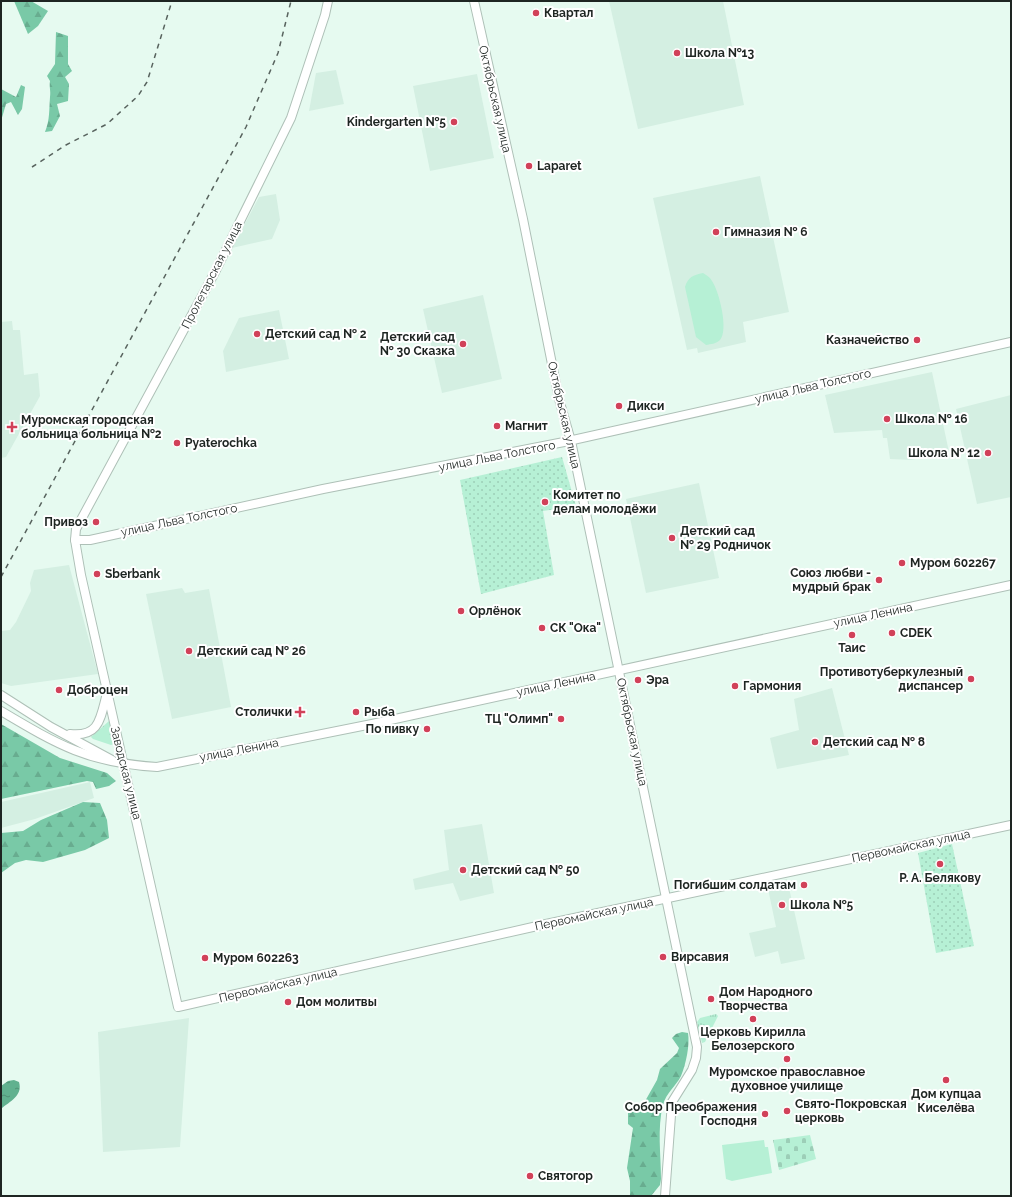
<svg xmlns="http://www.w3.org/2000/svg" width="1012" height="1197" font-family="Raleway,sans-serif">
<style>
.built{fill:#d4efe2}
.grass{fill:url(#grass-tufts)}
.forest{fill:url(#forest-firs)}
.cemetery{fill:url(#cemetery-stones)}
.park{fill:url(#park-dots)}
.garden{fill:#b6f0d5}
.water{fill:url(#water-ripples)}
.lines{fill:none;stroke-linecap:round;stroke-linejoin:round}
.tertiary-casing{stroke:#aec0b7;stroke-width:10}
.tertiary{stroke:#fff;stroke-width:8}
.rail{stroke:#58635e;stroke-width:1.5;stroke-dasharray:5 5;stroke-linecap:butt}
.poi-dot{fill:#d14159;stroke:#fff;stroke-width:1.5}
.labels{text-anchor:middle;stroke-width:4;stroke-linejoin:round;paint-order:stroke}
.poi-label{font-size:12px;font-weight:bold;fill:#1e2522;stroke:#fff;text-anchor:start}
.street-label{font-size:12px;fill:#1e2522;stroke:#fff}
</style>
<defs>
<pattern id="grass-tufts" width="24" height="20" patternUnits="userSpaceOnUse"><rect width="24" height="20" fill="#b6f0d5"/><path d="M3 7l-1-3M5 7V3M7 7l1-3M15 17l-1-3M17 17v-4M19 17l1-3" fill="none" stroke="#9cceb7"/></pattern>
<pattern id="forest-firs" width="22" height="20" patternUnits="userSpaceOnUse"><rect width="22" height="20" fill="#79c9a7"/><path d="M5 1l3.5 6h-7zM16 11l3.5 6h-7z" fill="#68ac8f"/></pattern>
<pattern id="cemetery-stones" width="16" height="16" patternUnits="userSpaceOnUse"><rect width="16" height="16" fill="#b6f0d5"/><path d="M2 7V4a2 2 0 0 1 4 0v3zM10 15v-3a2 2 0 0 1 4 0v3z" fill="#9cceb7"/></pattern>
<pattern id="park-dots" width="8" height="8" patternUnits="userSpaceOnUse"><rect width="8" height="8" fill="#b6f0d5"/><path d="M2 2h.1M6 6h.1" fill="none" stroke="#9cceb7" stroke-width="1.8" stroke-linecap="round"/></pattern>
<pattern id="water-ripples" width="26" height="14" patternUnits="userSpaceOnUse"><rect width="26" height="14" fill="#61b18f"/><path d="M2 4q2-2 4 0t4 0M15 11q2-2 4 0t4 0" fill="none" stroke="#4f9074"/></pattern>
</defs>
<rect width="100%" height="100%" fill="#e6faf0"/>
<!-- built -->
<g class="built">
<polygon points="609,1 723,1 744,105 638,129"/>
<polygon points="336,70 344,104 309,111 316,73"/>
<polygon points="477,74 494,158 430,171 413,86"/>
<polygon points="760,176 789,312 743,322 746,342 698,353 697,348 687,350 653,198"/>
<polygon points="276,194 280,220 272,239 232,248 259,197"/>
<polygon points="483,295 502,379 442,393 423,309"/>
<polygon points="279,310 289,359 226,372 223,351 239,318"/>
<polygon points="12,321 13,330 20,330 24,375 38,373 40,396 6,457 1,458 1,322"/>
<polygon points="932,372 949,452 911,460 890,459 887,438 883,438 882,430 834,433 825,395"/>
<polygon points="1011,395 1011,497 977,504 956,409"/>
<polygon points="699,483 719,578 646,593 626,499"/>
<polygon points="69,565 98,674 11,686 1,683 1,634 2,631 10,630 16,622 31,591 30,583 34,570"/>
<polygon points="182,588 185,593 209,589 231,707 172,719 146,594"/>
<polygon points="832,688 849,755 777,769 770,738 799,730 794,699"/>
<polygon points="90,782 94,798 35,819 1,828 1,802"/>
<polygon points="482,824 494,893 460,901 453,883 415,890 413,879 449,870 444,830"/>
<polygon points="787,879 805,959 781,964 778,951 755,957 749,933 776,927 767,884"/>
<polygon points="189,1018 180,1147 103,1152 98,1032"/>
</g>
<!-- grass -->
<g class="grass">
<polygon points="109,721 115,741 114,744 111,745 93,739 91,737"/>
<polygon points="716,1014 718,1016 705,1042 702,1043 697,1022 700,1018"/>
</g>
<!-- forest -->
<g class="forest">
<polygon points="14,1 31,1 48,11 38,26 28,34"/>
<path d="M56,32l12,4v28l4,7 -7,6 4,7 -1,17 -11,3 3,12 -8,15 -7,1c5,-13 4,-22 5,-35 1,-6 -1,-10 0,-16l-3,-5 8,-12z"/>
<polygon points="21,85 25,87 22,109 18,115 11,102 6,104 1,121 1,89 16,97"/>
<polygon points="1,724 60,758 107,773 116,781 109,786 96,789 93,782 87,781 1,799"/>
<polygon points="83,802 100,803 107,820 109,838 85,850 43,862 26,860 15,863 1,873 1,833 23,831 41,820"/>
<path d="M682,1032l6,1c2,12 -2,31 -7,43 -5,10 -15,17 -18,29 -6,23 -2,50 -2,74l-1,6 -9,11h-21v-15l-3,-13 6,-40 -5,-4v-12l16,-9 13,-23 3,-11 17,-16 2,-5 -7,-10 4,-4z"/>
</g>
<!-- cemetery -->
<polygon class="cemetery" points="810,1135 816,1159 779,1170 773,1140"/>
<!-- park -->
<g class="park">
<polygon points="562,457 576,506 543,511 554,575 481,594 460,480"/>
<polygon points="952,844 974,946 936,953 918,853"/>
</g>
<!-- garden -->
<g class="garden">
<path d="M703,273c3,2 7,4 9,8 7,10 17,49 8,59 -4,4 -9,4 -14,5l-10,-8 -11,-50c3,-10 8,-12 18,-14z"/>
<polygon points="764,1140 765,1147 768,1147 772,1173 732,1181 726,1179 722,1145"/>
</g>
<!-- water -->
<path class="water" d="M14,1080l5,2c4,14 -9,19 -18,27v-23l7,-5z"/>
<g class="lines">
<defs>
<g id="tertiary">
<polyline points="328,1 325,15 291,118 215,272 76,529 75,540 81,575 178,1007 546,924 1011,825"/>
<polyline points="474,1 523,219 559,399 571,441 697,1047 696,1058 692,1070 672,1102 665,1196"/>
<polyline points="75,540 90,540 323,489 564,442 1011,342"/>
<polyline points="1,695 51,727 112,760"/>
<path d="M1,711c57,34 88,52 156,56l215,-43 639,-139"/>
<path d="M70,734c28,3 30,-13 36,-37"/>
</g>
</defs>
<!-- tertiary casing -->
<use href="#tertiary" class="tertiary-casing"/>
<!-- tertiary -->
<use href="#tertiary" class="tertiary"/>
<!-- rail -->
<g class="rail">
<polyline points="32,167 66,145 107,124 138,96 147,82 172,1"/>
<polyline points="1,577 246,127 278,53 291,1"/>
</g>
</g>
<!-- markers -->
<g class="poi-dot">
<circle cx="536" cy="13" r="4"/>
<circle cx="677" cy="53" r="4"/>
<circle cx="454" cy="122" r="4"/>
<circle cx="529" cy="166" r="4"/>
<circle cx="716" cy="232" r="4"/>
<circle cx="257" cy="334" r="4"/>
<circle cx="917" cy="340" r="4"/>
<circle cx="463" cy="344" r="4"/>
<circle cx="619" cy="406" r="4"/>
<circle cx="887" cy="419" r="4"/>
<circle cx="497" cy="426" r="4"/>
<path d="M10 421h4v4h4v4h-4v4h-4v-4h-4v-4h4z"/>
<circle cx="177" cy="443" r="4"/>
<circle cx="988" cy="453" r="4"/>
<circle cx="545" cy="502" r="4"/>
<circle cx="96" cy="522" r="4"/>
<circle cx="672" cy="538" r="4"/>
<circle cx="902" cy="563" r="4"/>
<circle cx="97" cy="574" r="4"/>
<circle cx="879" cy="580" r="4"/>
<circle cx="461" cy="611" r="4"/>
<circle cx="542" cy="628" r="4"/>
<circle cx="892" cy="633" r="4"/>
<circle cx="852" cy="635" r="4"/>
<circle cx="189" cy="651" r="4"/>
<circle cx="971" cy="679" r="4"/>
<circle cx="638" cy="680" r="4"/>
<circle cx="735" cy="686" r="4"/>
<circle cx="59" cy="690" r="4"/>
<path d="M298 706h4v4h4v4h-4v4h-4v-4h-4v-4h4z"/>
<circle cx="356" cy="712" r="4"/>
<circle cx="561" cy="719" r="4"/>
<circle cx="427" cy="729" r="4"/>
<circle cx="815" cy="742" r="4"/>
<circle cx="940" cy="864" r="4"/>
<circle cx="463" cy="870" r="4"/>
<circle cx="804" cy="885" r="4"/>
<circle cx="782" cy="905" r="4"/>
<circle cx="663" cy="957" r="4"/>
<circle cx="205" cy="958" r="4"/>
<circle cx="711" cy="999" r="4"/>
<circle cx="288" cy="1002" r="4"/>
<circle cx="753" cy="1019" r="4"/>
<circle cx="787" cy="1059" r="4"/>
<circle cx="946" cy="1080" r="4"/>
<circle cx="787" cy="1111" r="4"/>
<circle cx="765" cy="1114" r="4"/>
<circle cx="530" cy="1176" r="4"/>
</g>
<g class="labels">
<!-- poi labels -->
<g class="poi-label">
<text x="544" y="17">Квартал</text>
<text x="685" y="57">Школа №13</text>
<text x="446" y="126" text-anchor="end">Kindergarten №5</text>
<text x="537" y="170">Laparet</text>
<text x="724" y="236">Гимназия № 6</text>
<text x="265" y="338">Детский сад № 2</text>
<text x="455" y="341" text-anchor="end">Детский сад<tspan x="455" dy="14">№ 30 Сказка</tspan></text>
<text x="909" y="344" text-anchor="end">Казначейство</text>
<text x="627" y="410">Дикси</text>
<text x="895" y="423">Школа № 16</text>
<text x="21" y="424">Муромская городская<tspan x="21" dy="14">больница больница №2</tspan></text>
<text x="505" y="430">Магнит</text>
<text x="185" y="447">Pyaterochka</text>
<text x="980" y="457" text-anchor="end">Школа № 12</text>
<text x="553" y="499">Комитет по<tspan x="553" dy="14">делам молодёжи</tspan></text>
<text x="88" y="526" text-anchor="end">Привоз</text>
<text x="680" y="535">Детский сад<tspan x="680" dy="14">№ 29 Родничок</tspan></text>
<text x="910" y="567">Муром 602267</text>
<text x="871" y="577" text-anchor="end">Союз любви -<tspan x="871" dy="14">мудрый брак</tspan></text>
<text x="105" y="578">Sberbank</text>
<text x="469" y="615">Орлёнок</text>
<text x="550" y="632">СК "Ока"</text>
<text x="900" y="637">CDEK</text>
<text x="852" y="652" text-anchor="middle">Таис</text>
<text x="197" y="655">Детский сад № 26</text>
<text x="963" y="676" text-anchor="end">Противотуберкулезный<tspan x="963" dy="14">диспансер</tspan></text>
<text x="646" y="684">Эра</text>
<text x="743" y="690">Гармония</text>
<text x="67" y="694">Доброцен</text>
<text x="292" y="716" text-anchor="end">Столички</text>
<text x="364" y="716">Рыба</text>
<text x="553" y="723" text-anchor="end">ТЦ "Олимп"</text>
<text x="419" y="733" text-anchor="end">По пивку</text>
<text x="823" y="746">Детский сад № 8</text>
<text x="471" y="874">Детский сад № 50</text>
<text x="940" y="882" text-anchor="middle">Р. А. Белякову</text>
<text x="796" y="889" text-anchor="end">Погибшим солдатам</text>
<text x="790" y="909">Школа №5</text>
<text x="671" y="961">Вирсавия</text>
<text x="213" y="962">Муром 602263</text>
<text x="719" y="996">Дом Народного<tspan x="719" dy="14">Творчества</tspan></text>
<text x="296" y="1006">Дом молитвы</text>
<text x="753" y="1036" text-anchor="middle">Церковь Кирилла<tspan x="753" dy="14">Белозерского</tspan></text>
<text x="787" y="1076" text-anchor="middle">Муромское православное<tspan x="787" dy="14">духовное училище</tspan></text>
<text x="946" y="1098" text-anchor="middle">Дом купцаа<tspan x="946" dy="14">Киселёва</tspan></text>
<text x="795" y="1108">Свято-Покровская<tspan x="795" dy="14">церковь</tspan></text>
<text x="757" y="1111" text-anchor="end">Собор Преображения<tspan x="757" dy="14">Господня</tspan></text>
<text x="538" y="1180">Святогор</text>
</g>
<!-- street labels -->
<g class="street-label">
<text transform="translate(495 99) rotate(77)" y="4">Октябрьская улица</text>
<text transform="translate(212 275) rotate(-63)" y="4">Пролетарская улица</text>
<text transform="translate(813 386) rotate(-13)" y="4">улица Льва Толстого</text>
<text transform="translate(564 415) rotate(77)" y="4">Октябрьская улица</text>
<text transform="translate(497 456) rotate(-11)" y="4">улица Льва Толстого</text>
<text transform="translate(179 520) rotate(-12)" y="4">улица Льва Толстого</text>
<text transform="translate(873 615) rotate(-12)" y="4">улица Ленина</text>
<text transform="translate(556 684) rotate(-12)" y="4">улица Ленина</text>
<text transform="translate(632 732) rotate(78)" y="4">Октябрьская улица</text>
<text transform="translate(239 750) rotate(-11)" y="4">улица Ленина</text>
<text transform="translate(126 773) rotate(76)" y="4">Заводская улица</text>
<text transform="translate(911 846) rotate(-12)" y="4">Первомайская улица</text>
<text transform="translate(594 914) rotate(-12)" y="4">Первомайская улица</text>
<text transform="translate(278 985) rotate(-13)" y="4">Первомайская улица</text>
</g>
</g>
<!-- border -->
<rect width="1012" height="1197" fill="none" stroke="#1e2522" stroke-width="4"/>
</svg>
